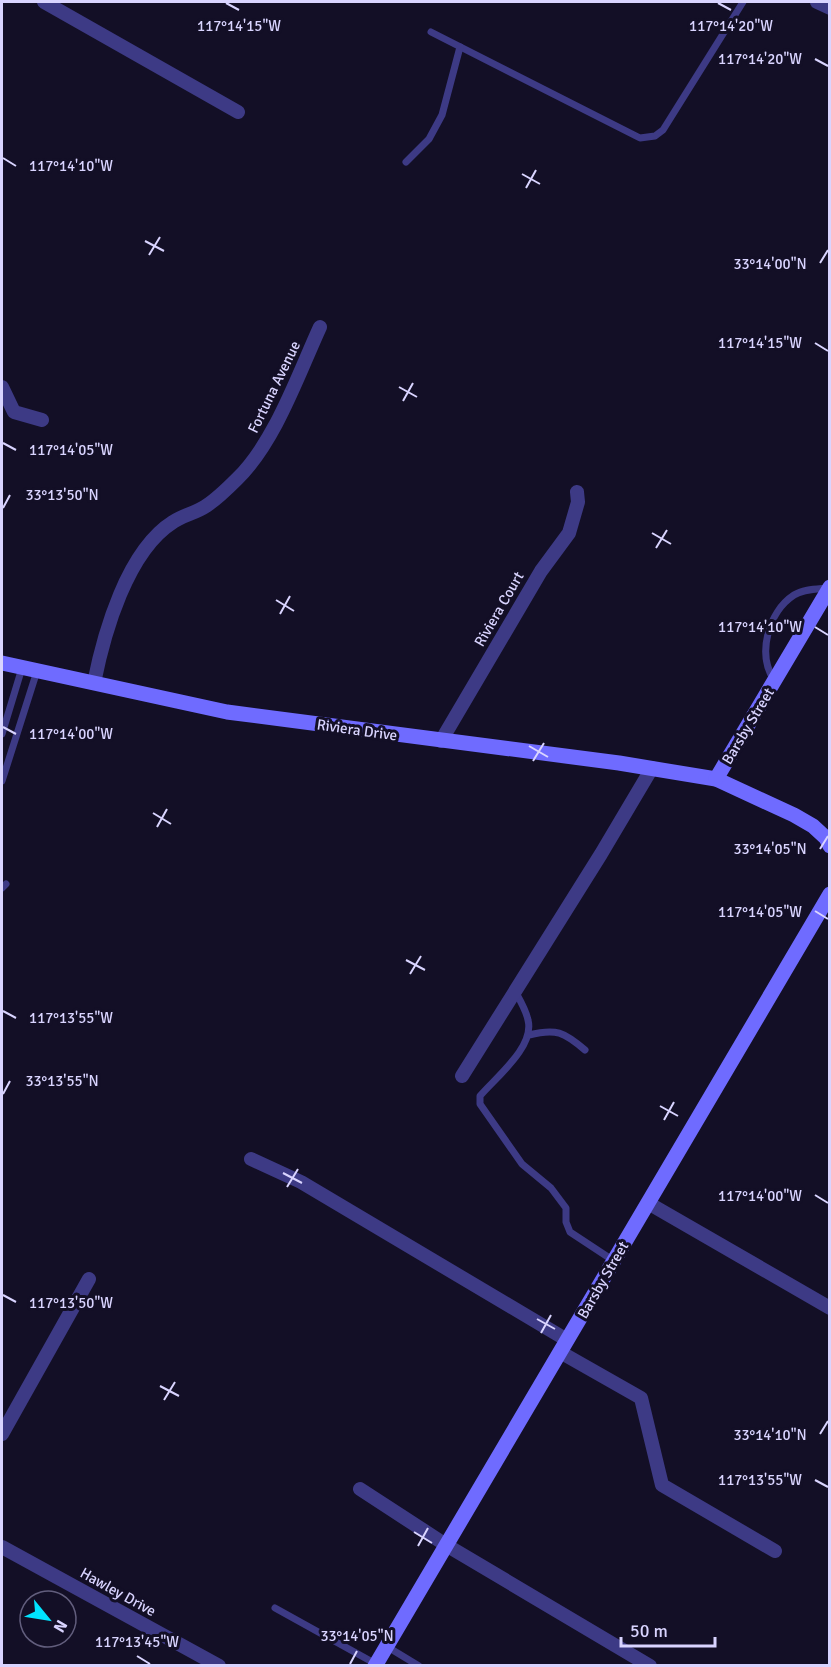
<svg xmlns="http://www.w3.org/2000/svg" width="831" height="1667" font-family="Signika,sans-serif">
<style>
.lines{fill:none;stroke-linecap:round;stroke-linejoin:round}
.lane{stroke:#3d3a85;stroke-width:7}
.street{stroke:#3d3a85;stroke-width:14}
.secondary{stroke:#6f6bff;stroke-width:15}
.ticks{fill:none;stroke:#d9d4ff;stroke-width:2}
.labels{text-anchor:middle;stroke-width:6;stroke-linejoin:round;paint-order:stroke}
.street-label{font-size:15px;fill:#d9d4ff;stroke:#130f26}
.ticks-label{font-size:15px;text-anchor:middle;fill:#d9d4ff;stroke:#130f26;stroke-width:6;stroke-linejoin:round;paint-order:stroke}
</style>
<rect width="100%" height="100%" fill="#130f26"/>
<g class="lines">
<!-- lane -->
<g class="lane">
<polyline points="431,32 640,138 655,136 663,130 743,2"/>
<polyline points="406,162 429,139 442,115 460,47"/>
<path d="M774,680c-17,-26 -6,-68 20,-85 9,-6 22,-6 33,-7"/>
<polyline points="2,734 22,668"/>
<polyline points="2,781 37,671"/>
<polyline points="2,888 6,884"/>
<path d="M515,991c5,9 11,19 13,29 7,27 -33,58 -48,76v8l42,60 29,24 15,20v14l4,10 44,29"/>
<path d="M529,1035c27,-7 35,-3 56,15"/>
<polyline points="275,1608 376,1664"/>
<polyline points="386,1646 419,1666"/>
</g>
<!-- street -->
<g class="street">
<polyline points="44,2 238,112"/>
<polyline points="817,2 830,8"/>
<polyline points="2,387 14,412 42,420"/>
<path d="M94,683c10,-50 33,-132 79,-161 10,-7 23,-9 33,-16 11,-7 22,-18 31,-27 38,-37 61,-104 83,-152"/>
<polyline points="441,741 541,571 569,533 578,502 577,492"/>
<polyline points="462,1076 601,854 652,768"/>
<polyline points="251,1159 301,1182 567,1340"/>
<polyline points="648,1203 830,1308"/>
<polyline points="560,1352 641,1398 662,1485 775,1551"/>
<polyline points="2,1434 89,1279"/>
<polyline points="360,1489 446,1545 650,1666"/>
<polyline points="2,1547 219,1666"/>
</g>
<!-- secondary -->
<g class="secondary">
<polyline points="2,663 227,712 619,763 716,779 794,815 813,826 826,838 830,846"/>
<polyline points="716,779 830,587"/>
<polyline points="375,1666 830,894"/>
</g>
</g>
<!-- ticks -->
<path class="ticks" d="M226,3l13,7M718,3l13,7M815,59l13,7M3,158l13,8M522,174l18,10M526,188l10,-18M145,241l19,10M149,255l11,-18M820,263l8,-13M815,343l13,8M399,387l18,10M403,401l10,-18M3,443l13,7M3,508l7,-13M652,533l19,11M656,548l11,-18M276,600l18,11M280,614l10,-18M815,627l13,8M3,727l13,7M529,746l19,11M533,761l11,-18M153,813l18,11M157,827l10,-18M820,849l8,-13M815,911l13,8M406,960l19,10M410,974l11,-18M3,1011l13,7M3,1094l7,-13M660,1106l18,10M664,1120l10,-18M283,1173l19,10M287,1187l11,-18M815,1195l13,8M3,1295l13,7M537,1319l18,10M541,1333l10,-18M160,1386l19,10M164,1400l11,-18M820,1434l8,-13M815,1480l13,7M414,1532l18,11M418,1546l10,-18M137,1656l13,8M350,1664l7,-13"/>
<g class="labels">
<!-- street labels -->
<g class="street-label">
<text transform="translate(274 387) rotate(-64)" y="5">Fortuna Avenue</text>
<text transform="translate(499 609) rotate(-60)" y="5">Riviera Court</text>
<text transform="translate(748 726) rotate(-59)" y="5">Barsby Street</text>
<text transform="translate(357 730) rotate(8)" y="5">Riviera Drive</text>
<text transform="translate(603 1280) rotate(-60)" y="5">Barsby Street</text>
<text transform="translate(118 1592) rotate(29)" y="5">Hawley Drive</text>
</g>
</g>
<g class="ticks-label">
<text x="239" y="31">117°14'15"W</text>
<text x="731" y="31">117°14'20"W</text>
<text x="760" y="64">117°14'20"W</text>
<text x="71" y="171">117°14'10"W</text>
<text x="770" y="269">33°14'00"N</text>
<text x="760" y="348">117°14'15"W</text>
<text x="71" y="455">117°14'05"W</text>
<text x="62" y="500">33°13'50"N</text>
<text x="760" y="632">117°14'10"W</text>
<text x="71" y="739">117°14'00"W</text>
<text x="770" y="854">33°14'05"N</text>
<text x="760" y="917">117°14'05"W</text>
<text x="71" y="1023">117°13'55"W</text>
<text x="62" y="1086">33°13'55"N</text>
<text x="760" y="1201">117°14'00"W</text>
<text x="71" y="1308">117°13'50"W</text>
<text x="770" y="1440">33°14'10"N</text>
<text x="760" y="1485">117°13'55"W</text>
<text x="357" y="1641">33°14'05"N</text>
<text x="137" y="1647">117°13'45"W</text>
</g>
<!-- border -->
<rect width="831" height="1667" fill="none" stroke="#d9d4ff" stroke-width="6"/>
<!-- north arrow -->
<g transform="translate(48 1619) rotate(120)"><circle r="28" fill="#130f26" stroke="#625e7d" stroke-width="1.5"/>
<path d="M0-4.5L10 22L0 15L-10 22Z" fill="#00e5ff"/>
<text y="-9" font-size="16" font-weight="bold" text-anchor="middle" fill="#d9d4ff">N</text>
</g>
<!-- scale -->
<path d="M621 1637v9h94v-9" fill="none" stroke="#d9d4ff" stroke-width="3"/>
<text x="630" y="1637" font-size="18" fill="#d9d4ff" stroke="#130f26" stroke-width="4.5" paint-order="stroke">50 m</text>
</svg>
